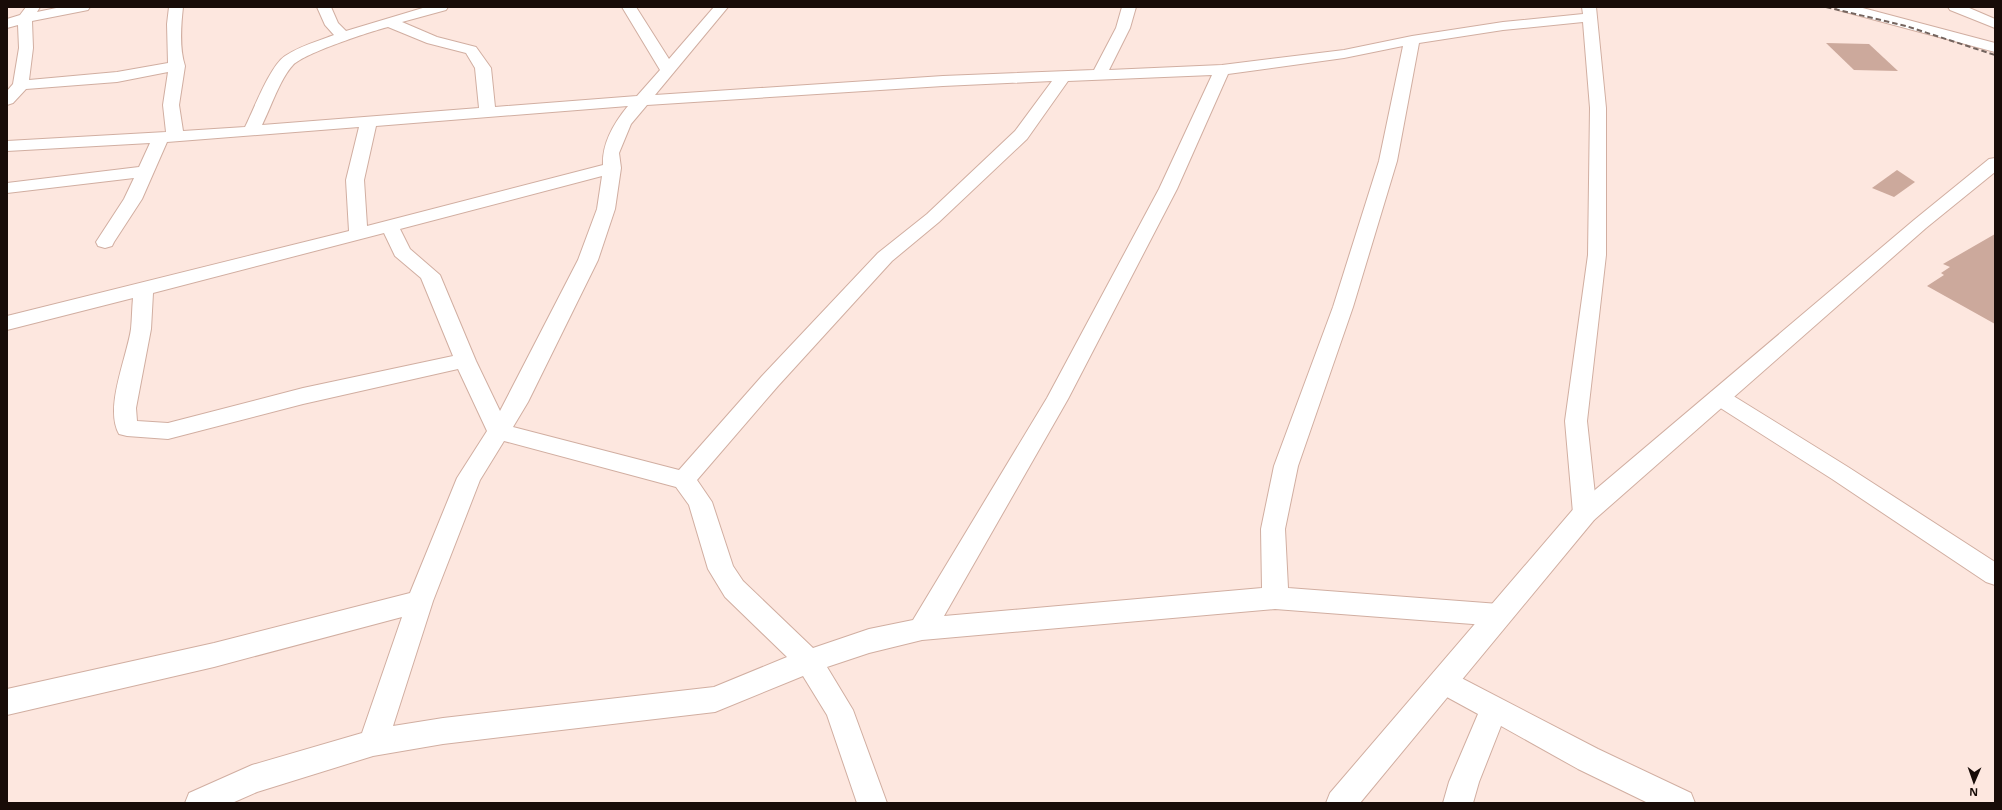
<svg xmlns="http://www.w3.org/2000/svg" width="2002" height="810" font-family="'Open Sans',sans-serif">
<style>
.building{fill:#cca99c}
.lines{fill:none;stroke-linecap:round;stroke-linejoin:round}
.minor-casing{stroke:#d1aea1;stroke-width:2}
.tertiary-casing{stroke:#d1aea1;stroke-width:2}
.minor{fill:#fff;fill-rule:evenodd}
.tertiary{fill:#fff;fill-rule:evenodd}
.rail{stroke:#74645e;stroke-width:2;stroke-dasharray:5.5 3;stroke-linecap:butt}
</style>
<rect width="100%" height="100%" fill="#fde7df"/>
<!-- building -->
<g class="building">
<polygon points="1826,43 1869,44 1898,71 1854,70"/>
<polygon points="1897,170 1915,182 1894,197 1872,188"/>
<polygon points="1995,234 1995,324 1927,286 1944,275 1941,273 1950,267 1943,264"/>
</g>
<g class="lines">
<defs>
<g id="minor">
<path d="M26,7h14l-3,5 24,-5h29l-2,3 -5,1 -51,10 1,27 -4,32 88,-8 51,-9 -1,-39 2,-17h14c-2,18 -4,41 2,59l-6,39 4,26 62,-4c9,-18 25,-61 40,-71 15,-10 33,-15 49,-21l-9,-10 -8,-18h14l7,16 8,8 80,-24h22l-2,3 -44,12 35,15 39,10 15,21 4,39 142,-11 23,-26 -38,-63h14l33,52 45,-52h14l-73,88 288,-19 151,-6 22,-42 6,-21h14l-6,21 -21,42 113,-5 122,-15 68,-14 91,-14 80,-8 -1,-7h14l10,101v147l-19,166 10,92 -3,7 -9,2 -9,-2 -3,-7 -8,-92 23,-166 2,-147 -7,-86 -80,8 -84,13 -22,118 -44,146 -55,159 -13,63 3,59 211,16 9,3 4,8 -4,8 -9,3 -224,-17 -353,31 -53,13 -42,14 26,43 34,93h-30l-30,-88 -24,-39 -88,36 -272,32 -70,12 -116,36 -25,11h-47l4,-10 63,-28 110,-32 40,-116 -188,50 -207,48v-26l207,-46 196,-50 47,-115 30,-47 -29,-62 -155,35 -135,35 -41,-3 -8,-2c-15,-26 8,-77 12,-105 1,-10 1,-21 2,-31l-126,32v-14l342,-85 -3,-51 13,-53 -192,15 -25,57 -28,43 -2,4 -7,2 -7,-2 -2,-4 28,-43 10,-21 -127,15v-10l132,-16 11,-24 -143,8v-10l159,-9 -3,-27 5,-33 -51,10 -91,7 -13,14 -6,2v-14l6,-7 6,-36 -1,-23 -11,3v-9l13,-4zM388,27l39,16 39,10 9,15 4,40 -217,17c9,-18 18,-46 31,-60 12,-12 76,-33 95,-38zM1403,46l-24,115 -46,146 -59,159 -13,63 1,59 -318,28 124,-217 109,-210 51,-115 116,-16zM1212,75l-53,114 -112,209 -134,222 -44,9 -56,19 -70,-67 -10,-15 -21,-64 -15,-22 81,-94 114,-125 47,-39 88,-83 41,-58zM1052,81l-37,50 -88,83 -49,39 -116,123 -83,94 -166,-43 15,-25 70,-142 17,-51 6,-41 -2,-15 12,-29 16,-19 296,-19zM628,106c-14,17 -26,37 -25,59l-236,61 -3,-46 12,-54zM602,176l-5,33 -19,51 -78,151 -24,-50 -36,-86 -30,-26 -10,-20zM384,233l11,23 26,22 32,78 -150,32 -135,35 -31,-2 -1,-13 15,-79 2,-36zM504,441l172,46 13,18 19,64 17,28 62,60 -73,30 -271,31 -50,8 40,-125 47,-121z"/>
<polygon points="1836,7 1859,7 1995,43 1995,52 1838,10"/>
<polygon points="1948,7 1967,7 1995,19 1995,28 1950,10"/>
<polygon points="1719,389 1727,392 1848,467 1995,562 1995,585 1986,582 1832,479 1711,402 1708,397 1711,392"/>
<polygon points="1444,669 1598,749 1691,793 1695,803 1648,803 1578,769 1501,726 1479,782 1473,803 1443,803 1449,782 1478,714 1434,690 1430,681 1434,672"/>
</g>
<polygon id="tertiary" points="1995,158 1995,172 1926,228 1594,520 1360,803 1326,803 1330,793 1576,506 1914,220 1989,159"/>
</defs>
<!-- minor casing -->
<use href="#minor" class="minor-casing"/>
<!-- tertiary casing -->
<use href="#tertiary" class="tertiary-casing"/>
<!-- minor -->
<use href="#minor" class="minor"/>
<!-- tertiary -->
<use href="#tertiary" class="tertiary"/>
<!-- rail -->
<polyline class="rail" points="1826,7 1906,26 1995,55"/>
</g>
<!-- border -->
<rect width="2002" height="810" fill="none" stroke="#180c08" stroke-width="16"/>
<!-- north arrow -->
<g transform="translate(1974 782) rotate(182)" stroke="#fde7df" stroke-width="3" paint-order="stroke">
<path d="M0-3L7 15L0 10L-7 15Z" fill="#180c08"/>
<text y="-6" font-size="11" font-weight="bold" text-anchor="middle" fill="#180c08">N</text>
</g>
</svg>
